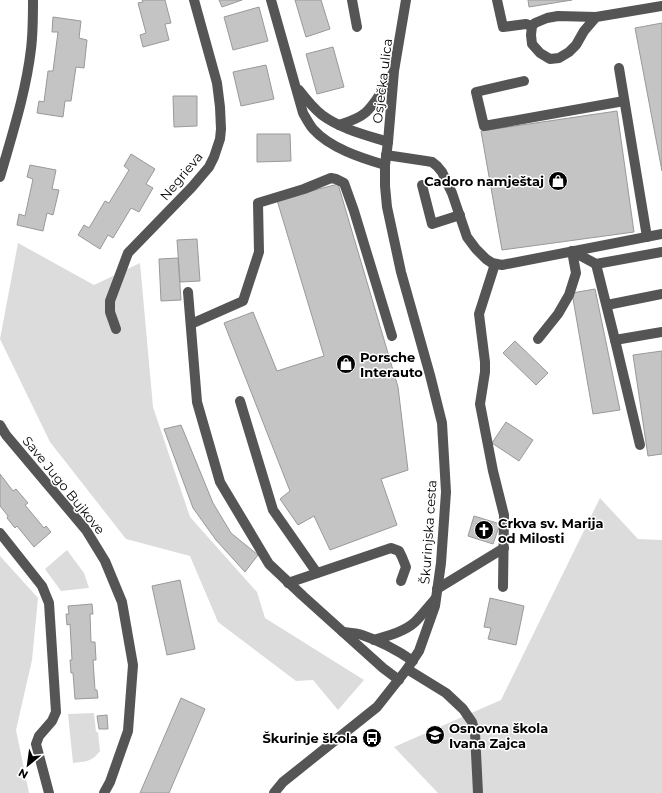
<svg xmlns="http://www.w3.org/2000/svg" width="662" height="793" font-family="Montserrat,sans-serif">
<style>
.green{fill:#dcdcdc}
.building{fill:#c4c4c4;stroke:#999}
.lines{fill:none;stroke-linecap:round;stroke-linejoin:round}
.minor{stroke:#555;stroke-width:10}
.labels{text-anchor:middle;stroke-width:3;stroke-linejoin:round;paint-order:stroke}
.street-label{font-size:13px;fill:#000;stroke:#fff}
.poi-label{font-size:13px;font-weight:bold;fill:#000;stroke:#fff;text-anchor:start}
</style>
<rect width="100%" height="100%" fill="#fff"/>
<!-- green -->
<g class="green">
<polygon points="18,243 94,285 140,263 153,407 190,517 257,592 265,618 364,680 338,710 313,680 296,681 218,622 190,556 126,539 50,442 0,339"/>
<polygon points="600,498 638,539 662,540 662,793 438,793 394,747 501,700"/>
<polygon points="67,550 84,573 89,588 61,591 45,569"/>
<polygon points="0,556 38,598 32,660 16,730 29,793 0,793"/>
<path d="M94,713l2,19h2l2,19c-7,10 -15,11 -27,12l-5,-49z"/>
</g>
<!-- building -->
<g class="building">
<polygon points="142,0 165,0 171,23 165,24 169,40 143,47 140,35 146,33 138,3 143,2"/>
<polygon points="219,0 242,0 222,7"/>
<polygon points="295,0 321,0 330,29 306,37"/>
<polygon points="528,0 572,0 529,7"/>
<polygon points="259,7 268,41 233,50 224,17"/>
<polygon points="53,17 81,21 79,38 87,40 84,68 76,67 71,101 65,101 63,117 37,113 39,101 44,102 48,71 53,71 58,32 52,32"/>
<polygon points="662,23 662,171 635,28"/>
<polygon points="333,47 344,87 317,94 306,54"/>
<polygon points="266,65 274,99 241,106 233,72"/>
<polygon points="173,96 197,96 197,126 174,127"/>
<polygon points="617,111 634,232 502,250 481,131"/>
<polygon points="257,134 290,134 291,161 257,162"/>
<polygon points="131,154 155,169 146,184 153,188 139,212 131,208 113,238 108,235 100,249 78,235 84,225 89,228 105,201 109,203 129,170 124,166"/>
<polygon points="30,165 56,170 52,189 59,190 53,215 47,213 43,231 17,225 19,214 25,216 33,179 27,177"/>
<polygon points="338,184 398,387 408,470 381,479 397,525 330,550 314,516 298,525 280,499 290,491 224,323 253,312 277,371 324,356 277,200"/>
<polygon points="197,239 200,281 180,282 177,240"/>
<polygon points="178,258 181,300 161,301 159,259"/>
<polygon points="595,289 620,410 593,414 572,293"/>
<polygon points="515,341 548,373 536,385 503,353"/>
<polygon points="662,351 662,454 648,456 633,355"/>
<polygon points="506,422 533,440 519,461 492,443"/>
<polygon points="181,425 213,503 231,533 258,555 245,572 216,540 193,508 164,429"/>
<polygon points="0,474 13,491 16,489 28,503 25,505 44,528 46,526 51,532 34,547 17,526 15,528 7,518 8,516 0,506"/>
<polygon points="474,516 500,524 493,544 468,536"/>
<polygon points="180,580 195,649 167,655 152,586"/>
<polygon points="490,598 524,606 516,645 488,639 491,628 484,627"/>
<polygon points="92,604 93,614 90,614 91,642 95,642 96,660 93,660 95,690 97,690 98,698 75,699 73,673 71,673 70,660 72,660 70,624 67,625 66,614 69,614 68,606"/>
<polygon points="181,698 205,709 169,793 140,793"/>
<polygon points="107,715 108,729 99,729 97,716"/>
</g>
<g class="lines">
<!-- minor -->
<g class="minor">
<path d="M271,0l32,113c3,5 6,11 10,16 17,19 48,29 72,36"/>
<polyline points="352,0 357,27"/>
<polyline points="497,0 503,27 526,24 532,26"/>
<polyline points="596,17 584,31 576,45 569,52 559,58 550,59 540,53 532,44 531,35 532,26 535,23 547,18 558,16 596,17 662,6"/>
<polyline points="619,68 647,237"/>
<polyline points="524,81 476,92 484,126 624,101"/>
<path d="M299,90c7,9 14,18 23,25 19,14 44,20 66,27"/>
<path d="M339,125c9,-3 19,-6 26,-12 11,-9 20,-28 28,-40"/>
<polyline points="386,155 426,161 432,162 437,166 442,172 452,193 467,237 476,249 486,259 492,263 502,265 662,234"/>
<path d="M0,177c12,-42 26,-85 31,-128 2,-16 2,-33 2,-49"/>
<polyline points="422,185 432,224 460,215"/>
<polyline points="572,251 596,264 662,252"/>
<polyline points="495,264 479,314 485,362 485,372 480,404 493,471 504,515 503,587"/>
<polyline points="596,264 615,340 662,332"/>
<polyline points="188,292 197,402 220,482 269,564 303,596 383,668 399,680"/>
<polyline points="607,305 662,294"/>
<polyline points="191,324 243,301 259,252 258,203 304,189 331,178 336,179 344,183 354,211 392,336"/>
<polyline points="116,329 110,312 110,301 128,253 192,187 209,167 214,157 220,139 221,129 220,107 217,83 194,0"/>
<polyline points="538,339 558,314 569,295 576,273 572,251"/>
<polyline points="615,340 640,445"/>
<polyline points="240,401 273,510 317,573"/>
<polyline points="0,425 6,435 86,530 105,561 122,602 133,665 128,731 110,782 104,793"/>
<polyline points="0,533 42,586 49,603 56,712 52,721 39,736 36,744 49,793"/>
<polyline points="288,583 391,548 399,551 402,557 406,567 401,581"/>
<polyline points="437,589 504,548"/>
<path d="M343,632c6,1 13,1 19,3 18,6 35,15 51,26"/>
<path d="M374,640c13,-4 30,-8 41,-18 7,-7 14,-16 21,-24"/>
<polyline points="407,669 446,693 463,709 472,722 475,733 478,793"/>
<polyline points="274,793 283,782 377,707 407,669 419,651 435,606 441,563 446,492 442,423 430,375 401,272 387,207 385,186 385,165 388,142 394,71 406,0"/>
</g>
</g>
<!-- icons -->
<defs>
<symbol id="shop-disc" viewBox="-11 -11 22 22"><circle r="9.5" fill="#000" stroke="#fff"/><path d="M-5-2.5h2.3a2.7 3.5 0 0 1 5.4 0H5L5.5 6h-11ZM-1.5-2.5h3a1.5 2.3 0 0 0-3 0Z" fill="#fff"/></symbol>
<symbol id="church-disc" viewBox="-11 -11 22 22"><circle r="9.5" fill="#000" stroke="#fff"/><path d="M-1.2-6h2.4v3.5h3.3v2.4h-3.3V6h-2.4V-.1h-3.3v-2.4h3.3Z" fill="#fff"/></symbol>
<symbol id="school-disc" viewBox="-11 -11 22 22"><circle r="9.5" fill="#000" stroke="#fff"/><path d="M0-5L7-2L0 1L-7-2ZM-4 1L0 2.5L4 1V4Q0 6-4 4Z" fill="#fff"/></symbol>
<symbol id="bus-disc" viewBox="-11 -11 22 22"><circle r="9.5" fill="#000" stroke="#fff"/><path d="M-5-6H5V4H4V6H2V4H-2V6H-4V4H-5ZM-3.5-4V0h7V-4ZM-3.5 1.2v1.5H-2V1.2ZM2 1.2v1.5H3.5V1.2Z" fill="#fff"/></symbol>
</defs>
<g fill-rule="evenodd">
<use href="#shop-disc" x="547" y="170" width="22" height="22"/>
<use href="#shop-disc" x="335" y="353" width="22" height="22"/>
<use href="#church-disc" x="473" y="519" width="22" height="22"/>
<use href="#school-disc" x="424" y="724" width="22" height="22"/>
<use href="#bus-disc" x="361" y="727" width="22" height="22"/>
</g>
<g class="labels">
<!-- street labels -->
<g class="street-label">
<text transform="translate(382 81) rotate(-83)" y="5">Osječka ulica</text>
<text transform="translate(181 176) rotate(-50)" y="5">Negrieva</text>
<text transform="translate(64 485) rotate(51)" y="5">Save Jugo Bujkove</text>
<text transform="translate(428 532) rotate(-86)" y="5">Škurinjska cesta</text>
</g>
<!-- poi labels -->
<g class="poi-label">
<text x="544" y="186" text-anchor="end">Cadoro namještaj</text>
<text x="360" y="362">Porsche<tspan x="360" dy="15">Interauto</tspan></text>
<text x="498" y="528">Crkva sv. Marija<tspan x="498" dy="15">od Milosti</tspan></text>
<text x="449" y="733">Osnovna škola<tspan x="449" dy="15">Ivana Zajca</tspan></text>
<text x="358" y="743" text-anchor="end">Škurinje škola</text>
</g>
</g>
<!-- north arrow -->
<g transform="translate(28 765) rotate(209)" stroke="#ffffff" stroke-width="3" paint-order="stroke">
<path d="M0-3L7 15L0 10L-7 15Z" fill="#000000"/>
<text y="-6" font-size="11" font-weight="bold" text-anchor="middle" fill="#000000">N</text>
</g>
</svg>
